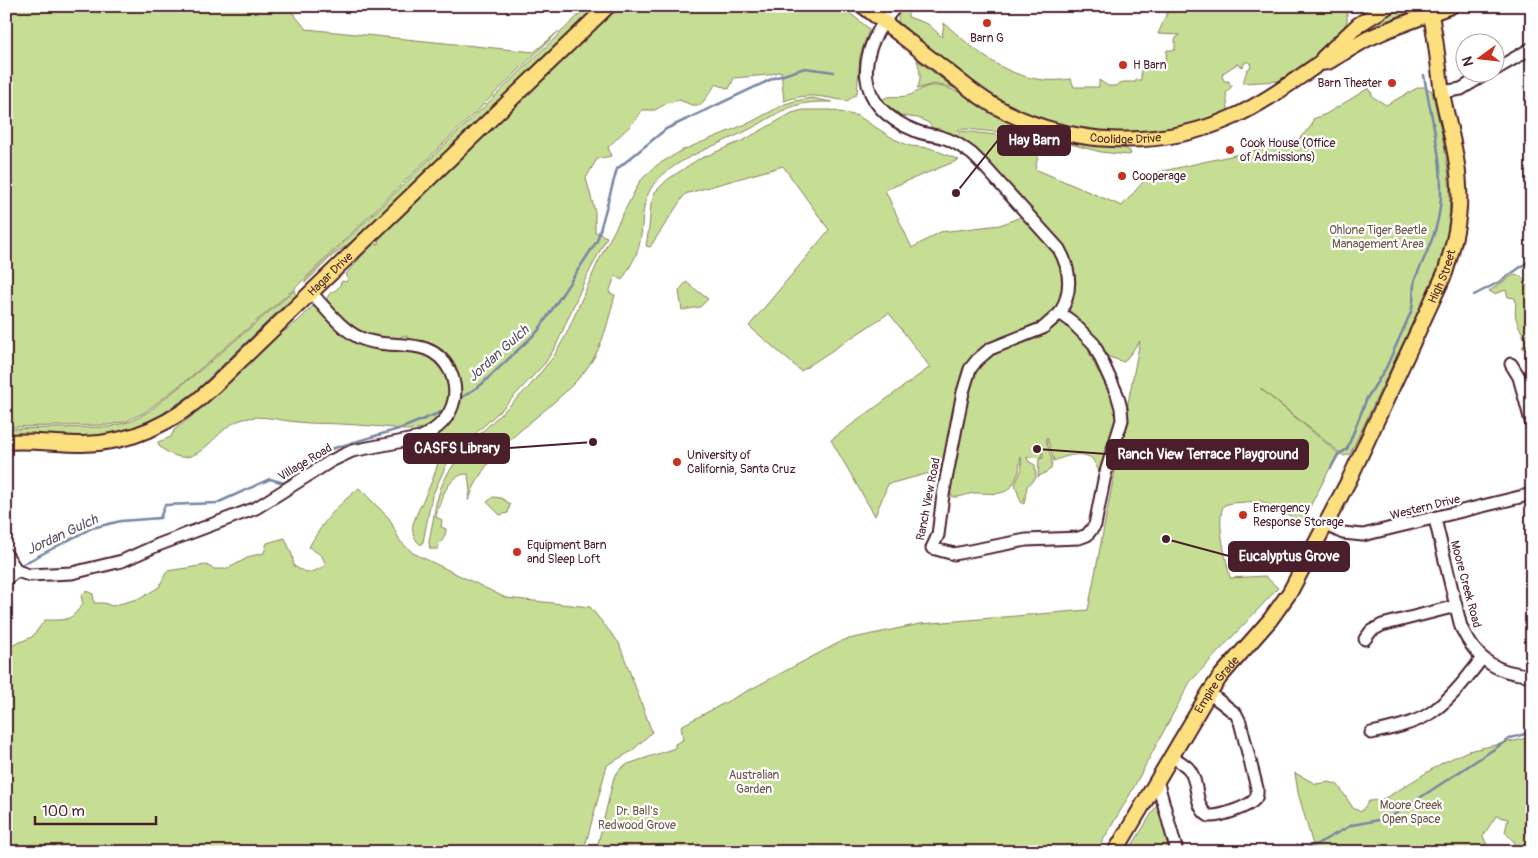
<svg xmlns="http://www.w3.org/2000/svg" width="1538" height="858" font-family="Pangolin,sans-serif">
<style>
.green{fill:#c6de94;stroke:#887e60}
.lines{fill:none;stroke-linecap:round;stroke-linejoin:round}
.stream{stroke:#7786a3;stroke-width:2.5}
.minor-casing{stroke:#4a1f2b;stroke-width:15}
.major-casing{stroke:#4a1f2b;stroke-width:18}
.minor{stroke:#fff;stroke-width:11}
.major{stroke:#fce080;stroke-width:14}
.poi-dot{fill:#c8321e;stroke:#fff;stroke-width:2}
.labels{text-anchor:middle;stroke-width:4.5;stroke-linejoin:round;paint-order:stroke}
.poi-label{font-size:12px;fill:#4a1f2b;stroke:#fff;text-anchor:start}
.street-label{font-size:12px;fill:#4a1f2b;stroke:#fff}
.park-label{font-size:12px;fill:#6f584a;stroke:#fff}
.water-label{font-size:14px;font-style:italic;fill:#605267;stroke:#fff}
.leader{fill:none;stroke:#4a1f2b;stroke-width:2}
.callout-dot{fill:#4a1f2b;stroke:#fff;stroke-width:2}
.callout{fill:#4a1f2b;stroke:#4a1f2b;stroke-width:2}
.callout-label{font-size:14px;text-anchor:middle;font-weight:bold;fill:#fff}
</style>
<rect width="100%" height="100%" fill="#fff"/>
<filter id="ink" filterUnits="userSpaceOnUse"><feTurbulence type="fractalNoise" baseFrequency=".02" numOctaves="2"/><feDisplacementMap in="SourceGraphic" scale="10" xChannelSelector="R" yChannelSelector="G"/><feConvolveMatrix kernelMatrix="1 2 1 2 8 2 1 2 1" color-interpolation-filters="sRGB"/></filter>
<g filter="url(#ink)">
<!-- green -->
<g class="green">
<polygon points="6,6 287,6 306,29 534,52 559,31 293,290 188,379 145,412 127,421 108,425 6,427"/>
<polygon points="588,6 599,6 367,231 365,227 363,233 331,257 305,283 305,280"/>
<path d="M619,6h222l26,21 2,3 -9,26 -3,38 -10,7c-26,-4 -37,-9 -63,0l-3,-30 -13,4 -34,3 -5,11 -13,-5 -15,21h-9l-13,-5 -12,3 -12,7h-13l-9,13 -25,24 3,9 -14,3 -11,19 9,34v20l12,5 -24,47 -27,62 -11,17 -41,44 -31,29 -8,5 -17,20 -16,35 -9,46 -2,3c-6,-4 -10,-14 -8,-21 7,-21 20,-39 25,-62l7,-1v-16l-8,-1 -1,-6 9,-12 10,-55 -48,-30v-5h-6v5l-35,-6 -19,-11 -21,-22c4,-13 4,-7 12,-14 2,-2 2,-5 4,-7l4,1 2,-3 -2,-5 26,-30h7v-2l-4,-2 26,-23z"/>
<path d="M903,6h6l-1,11 20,7 14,13 2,-14c30,26 58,53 100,57 9,1 18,0 27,-1l3,8h25v-7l9,6h7l8,-4h13v-2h5v-13l13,3 11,-5 2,-15h8v-11l5,-4 -22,-1 12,-28h177v15l-3,6h2l-31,31 -30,20 -6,3 -36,2 4,-13 4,-3 -1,-5h-5l-2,5 -6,-3 -14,9 -1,3 2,5h5v4h4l-7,8 2,16 -2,3c-76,30 -167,28 -237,-19 -32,-21 -61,-46 -90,-70 -2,-6 0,-11 4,-17z"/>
<polygon points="1398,6 1418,6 1418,8 1384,22 1373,29 1369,28 1368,26"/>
<path d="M917,60l37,28h1l-22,-4 -16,5c5,-10 3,-19 0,-29z"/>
<path d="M929,86c26,-2 51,19 73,31 12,7 25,12 39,17 26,9 55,11 83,14l6,3 1,3 -3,1 -27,-3 -62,-16 -75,-7h-5l-5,6 -21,-6 -4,-6 -11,-5 -16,-2 -15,-11 -5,-5c7,-6 16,-2 24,-4 8,-1 15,-8 23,-10z"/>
<path d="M1419,87h6l7,4c12,52 25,99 13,152 -3,17 -10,32 -17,47l-78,164 -6,2 -84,-68 78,65 -36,69 -41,-21 -29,2 -8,2c-9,15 3,56 6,73l35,-2 13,12 -88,94 -61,114 -33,56h-500l18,-75 7,-9 7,-4 47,-16v-4l8,-4 -2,-14 163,-86 76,-16 168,-14 52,-269 -16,21 -36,-12 10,22 6,5 8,20 4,14 -1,13 -3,12 -13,35c-3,-3 -3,-7 -6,-11 -8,-10 -29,-4 -39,1l-7,-24 -1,2 6,22 -1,8 -13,8 1,-18 4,-1v-5l-1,-1 -1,6 -14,-1 1,4 7,4 1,13 -9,8 -3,18 -3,-2 -6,-17 7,-16 -1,-12c-2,4 -1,10 -2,14 -9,28 -21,22 -43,22 -8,0 -15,5 -23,4l-3,-4 3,-26 -65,17 -13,32 -44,-76 99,-73 -41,-54 -88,58 -52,-45 80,-96 -46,-64 -98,28 -35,53 -4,-1 3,-18 2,-24 4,-12 12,-12 30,-20 47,-20 48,-27 11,-3h27l28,6 36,23 16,7 20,2 29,12 -74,30 27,58 28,-16 60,-7 34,-13c-24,-26 -47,-57 -78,-76l5,-5 81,9 -7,29 87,37 28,-32 147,-33 15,-16 1,-6 13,-5 43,-26 4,9 13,8z"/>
<path d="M811,98l21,4c-12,0 -23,0 -34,3 -18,5 -32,16 -48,24 -30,16 -83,31 -100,61 -10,17 -6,38 -11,56 -3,12 -11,24 -17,34l-7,-4 -6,17 6,2c-6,23 -12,50 -25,69 -35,50 -102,75 -121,136h-1l2,-8 -2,-18c-19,-1 -29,28 -32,43l6,3 -1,7 5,2c0,6 -4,13 -8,16v4h-8l-1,-7 7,-38 5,-17 7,-14 17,-25 63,-60 26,-32 12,-21 32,-73 42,-81 17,-16 26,-15 68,-28 34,-18 10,-3z"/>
<path d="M1514,275l7,1 4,5 -2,2 5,4 4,-4v68l-5,1 -5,-5 3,-3c0,-9 -7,-17 -9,-26 -2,-7 1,-13 -1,-20l-7,-1 -2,-7 -12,4 -5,-3z"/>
<polygon points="686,282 708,299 700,307 682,310 679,291"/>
<polygon points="296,289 294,292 297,295 289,305 202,389 168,415 123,433 90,438 6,436 6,429 109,427 132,421 148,412 203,368"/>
<path d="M313,306l4,1v1c14,11 24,27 41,35 20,9 40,5 60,9 19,5 33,24 31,43 -2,15 -11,26 -24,34 -11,-2 -19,4 -31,-1 -18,-2 -36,-3 -54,-4 -14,-1 -28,0 -42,-2 -18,-1 -36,-8 -54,-3 -32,7 -45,61 -85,27l-1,-4 13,-5 3,-7 17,-13 77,-74 29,-21z"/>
<path d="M359,488l30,30 11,23 13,12 93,45 84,9 29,36 33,89 -20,19 -25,14 -21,78 -8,9h-572v-204l26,-11 13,-17c22,0 24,2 38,-16l-2,-8 5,-5 7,3 1,9h10l8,3 29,-8 18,-11 8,-16 39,-6 8,4h13l24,-13 13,-3 3,-10 18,-5 7,17 2,11c14,9 18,7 32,-1l-4,-9 -13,-9c16,-28 26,-39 50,-59z"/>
<polygon points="493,497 501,498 510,504 508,513 500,515 487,502"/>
<polygon points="1532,737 1532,852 1513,852 1515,843 1505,832 1508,819 1496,816 1483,836 1490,852 1287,852 1313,845 1298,793 1295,773 1316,784 1330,782 1338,785 1353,808 1361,812 1369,801 1380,800 1389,796 1442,763 1468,751"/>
<polygon points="1160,800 1173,852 1128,852"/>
</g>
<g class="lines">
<!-- stream -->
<g class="stream">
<polyline points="1474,295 1501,281 1532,259"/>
<polyline points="457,401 482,384 538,331 597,241 617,169 666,129 774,78 805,68 834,72"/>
<polyline points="160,416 195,393 286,305"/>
<polyline points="136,427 153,420"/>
<path d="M1331,468l7,-13 9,-6 20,-51 19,-30 25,-56c4,-11 1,-22 4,-33 8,-19 19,-39 23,-60 10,-45 -7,-99 -14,-144"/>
<polyline points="19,566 92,528 121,521 160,518 165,505 217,503 270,479 284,483 321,452 402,428 439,413 447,408"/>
<polyline points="1299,852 1317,844 1352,825 1389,818 1511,738 1532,732"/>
</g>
<defs>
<g id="minor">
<path d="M896,6c-40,47 -45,99 20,125 7,3 15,4 22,5 13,3 23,10 34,18 11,10 21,22 31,33 19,21 38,42 56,62 12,21 13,43 1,64l11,8 23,23 23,50 4,14 1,12 -17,55 -10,50 -8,10 -8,3 -53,2 -72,14 -22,-6 6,-13 5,-40 20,-103 7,-23 7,-9 13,-11 53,-21 17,-15"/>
<polyline points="1496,69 1532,48"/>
<polyline points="1442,92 1461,89 1489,72"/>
<polyline points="1511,364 1519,377 1532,425"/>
<path d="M1435,519l26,108c15,32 35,47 71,48"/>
<polyline points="1325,524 1343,533 1363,535 1532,494"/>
<path d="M6,554l11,17 12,4 43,-2 50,-12 36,-16 98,-37 75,-47 21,-10 67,-13c16,-7 31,-19 35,-38 2,-9 0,-21 -4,-29 -20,-39 -60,-18 -92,-34 -19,-10 -32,-29 -47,-44"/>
<polyline points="6,579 17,571"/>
<polyline points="1365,639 1371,631 1382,625 1456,606"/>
<path d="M1371,733c19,-4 42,-9 58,-19 19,-12 40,-38 53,-56"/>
<path d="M1171,756c6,4 12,7 17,12 12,13 5,39 21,48 10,1 40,-9 46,-17 3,-3 2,-6 2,-11l-17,-66 -4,-8 -27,-21"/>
<polyline points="1157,780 1177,852"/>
</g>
<g id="major">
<path id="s1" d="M863,6c28,21 56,44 84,65 15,12 29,24 46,34 71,41 165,46 240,12 31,-14 59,-35 87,-54l8,-1 39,-23 23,-10 61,-23"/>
<polyline points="1323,58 1358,25 1388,6"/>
<path id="s2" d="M6,442c26,-2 51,2 77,2 50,-1 94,-23 130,-57l395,-381"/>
<path id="s3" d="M1115,852l94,-159 11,-16 50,-57 20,-28 59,-112 96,-207c9,-29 16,-56 14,-86 -1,-32 -11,-63 -17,-94 -4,-29 -6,-58 -13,-87"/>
</g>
</defs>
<!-- minor casing -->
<use href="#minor" class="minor-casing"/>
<!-- major casing -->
<use href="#major" class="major-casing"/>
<!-- minor -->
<use href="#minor" class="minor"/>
<!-- major -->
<use href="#major" class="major"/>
</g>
</g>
<!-- markers -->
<g class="poi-dot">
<circle cx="987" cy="23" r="5"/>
<circle cx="1123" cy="65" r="5"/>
<circle cx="1392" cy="83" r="5"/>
<circle cx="1230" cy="150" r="5"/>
<circle cx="1122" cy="176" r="5"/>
<circle cx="677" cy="462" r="5"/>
<circle cx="1243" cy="515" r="5"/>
<circle cx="517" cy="552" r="5"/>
</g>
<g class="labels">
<!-- poi labels -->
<g class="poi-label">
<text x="987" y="42" text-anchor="middle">Barn G</text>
<text x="1133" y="69">H Barn</text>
<text x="1382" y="87" text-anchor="end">Barn Theater</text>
<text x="1240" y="147">Cook House (Office<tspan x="1240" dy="14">of Admissions)</tspan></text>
<text x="1132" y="180">Cooperage</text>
<text x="687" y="459">University of<tspan x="687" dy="14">California, Santa Cruz</tspan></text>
<text x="1253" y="512">Emergency<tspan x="1253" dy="14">Response Storage</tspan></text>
<text x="527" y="549">Equipment Barn<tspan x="527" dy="14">and Sleep Loft</tspan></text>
</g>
<!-- street labels -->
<g class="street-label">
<text dy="4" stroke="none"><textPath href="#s1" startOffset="302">Coolidge Drive</textPath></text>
<text dy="4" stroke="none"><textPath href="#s2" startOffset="385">Hagar Drive</textPath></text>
<text dy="4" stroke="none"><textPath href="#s3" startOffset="665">High Street</textPath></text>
<text transform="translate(305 462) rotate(-31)" y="4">Village Road</text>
<text transform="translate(928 499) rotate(-79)" y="4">Ranch View Road</text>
<text transform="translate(1425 507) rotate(-14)" y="4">Western Drive</text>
<text transform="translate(1466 584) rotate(75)" y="4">Moore Creek Road</text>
<text dy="4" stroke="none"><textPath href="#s3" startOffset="196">Empire Grade</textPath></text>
</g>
<!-- park labels -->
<g class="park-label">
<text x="1378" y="234">Ohlone Tiger Beetle<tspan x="1378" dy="14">Management Area</tspan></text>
<text x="754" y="779">Australian<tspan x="754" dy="14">Garden</tspan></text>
<text x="1411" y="809">Moore Creek<tspan x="1411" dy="14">Open Space</tspan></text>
<text x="637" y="815">Dr. Ball's<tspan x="637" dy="14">Redwood Grove</tspan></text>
</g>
<!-- water labels -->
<g class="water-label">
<text transform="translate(498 353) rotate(-42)" y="5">Jordan Gulch</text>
<text transform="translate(62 534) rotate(-25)" y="5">Jordan Gulch</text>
</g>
</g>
<!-- callouts -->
<path class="leader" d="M956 193L998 140M593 442L509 448M1037 449L1107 454M1166 539L1229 556"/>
<g class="callout-dot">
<circle cx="956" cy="193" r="5"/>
<circle cx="593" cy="442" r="5"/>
<circle cx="1037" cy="449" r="5"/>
<circle cx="1166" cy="539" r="5"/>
</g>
<g class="callout">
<rect x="998" y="126" width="72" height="29" rx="5"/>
<rect x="404" y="434" width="105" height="29" rx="5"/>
<rect x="1107" y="440" width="201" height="29" rx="5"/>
<rect x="1229" y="542" width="120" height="29" rx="5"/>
</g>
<g class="callout-label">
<text x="1034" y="145">Hay Barn</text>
<text x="457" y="453">CASFS Library</text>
<text x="1208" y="459">Ranch View Terrace Playground</text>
<text x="1289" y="561">Eucalyptus Grove</text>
</g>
<!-- margin -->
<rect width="1538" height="858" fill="none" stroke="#fff" stroke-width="25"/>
<rect x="12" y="12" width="1513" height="833" fill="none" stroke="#4a1f2b" stroke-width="2" filter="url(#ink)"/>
<!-- north arrow -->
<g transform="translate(1480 58) rotate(255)"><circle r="24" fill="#ffffff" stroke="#b7a5aa"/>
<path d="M0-4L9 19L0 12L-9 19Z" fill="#c8321e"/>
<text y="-8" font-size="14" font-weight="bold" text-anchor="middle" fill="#4a1f2b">N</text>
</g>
<!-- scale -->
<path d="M35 816v8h121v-8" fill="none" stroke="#4a1f2b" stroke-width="2.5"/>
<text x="42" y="816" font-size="15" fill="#4a1f2b" stroke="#ffffff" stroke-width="4" paint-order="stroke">100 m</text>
</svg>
